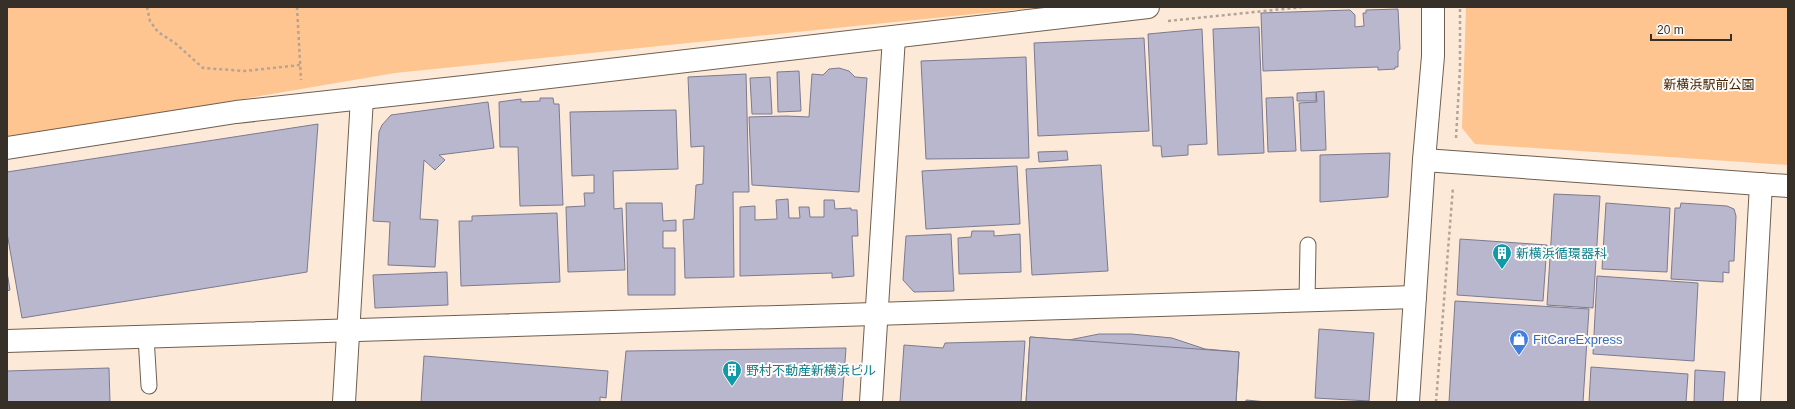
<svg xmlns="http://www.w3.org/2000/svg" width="1795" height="409" font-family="Arial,'Noto Sans JP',sans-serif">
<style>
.green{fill:#fec591}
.building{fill:#b9b7ce;stroke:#7c7a90}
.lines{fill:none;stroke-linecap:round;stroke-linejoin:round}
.service-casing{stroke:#705f50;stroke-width:17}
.minor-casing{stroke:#705f50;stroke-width:24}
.tertiary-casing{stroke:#705f50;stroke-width:24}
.path{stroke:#b4a497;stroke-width:2.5;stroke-dasharray:3 3;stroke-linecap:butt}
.service{stroke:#fff;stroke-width:15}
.minor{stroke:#fff;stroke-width:22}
.tertiary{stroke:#fff;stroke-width:22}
.labels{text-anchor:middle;stroke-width:4;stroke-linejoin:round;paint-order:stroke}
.park-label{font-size:13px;fill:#432505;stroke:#fdf9f6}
.culture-label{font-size:13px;fill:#0d838f;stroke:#fdf9f6;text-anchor:start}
.shop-label{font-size:13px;fill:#366cbe;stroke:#fdf9f6;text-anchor:start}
</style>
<rect width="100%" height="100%" fill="#fde9d7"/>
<!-- green -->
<g class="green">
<polygon points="7,7 1042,7 395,73 7,139"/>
<polygon points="1466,7 1788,7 1788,165 1475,144 1462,128"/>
</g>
<!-- building -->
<g class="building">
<polygon points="1398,9 1400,49 1398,52 1398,67 1395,67 1395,69 1378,70 1378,67 1263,71 1261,13 1350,10 1355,15 1355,27 1364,26 1363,13 1366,13 1366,10"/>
<polygon points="1259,27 1264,153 1218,155 1213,29"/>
<polygon points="1202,29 1207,144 1188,145 1188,155 1162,157 1161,146 1153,146 1148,34"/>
<polygon points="1144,38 1149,131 1038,136 1034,43"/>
<polygon points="1026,57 1029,158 926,159 921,61"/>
<polygon points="839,68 849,71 855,77 867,78 859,192 752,185 749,117 786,116 809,117 812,74 823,75 829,69"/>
<polygon points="799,71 801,111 778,112 777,72"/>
<polygon points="746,74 749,192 733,192 734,277 685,278 683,220 694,219 696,185 703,184 704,146 691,147 688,77"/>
<polygon points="770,77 772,114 752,114 750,78"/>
<polygon points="1324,91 1326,150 1301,151 1299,103 1317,102 1316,92"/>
<polygon points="1316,92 1316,101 1297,101 1297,93"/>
<polygon points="1293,97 1296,151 1268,152 1266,98"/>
<polygon points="540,98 553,98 554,104 559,104 563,205 520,206 518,147 500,147 499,102 521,99 521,102 540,101"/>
<polygon points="488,102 494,148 439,155 445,160 435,170 424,160 420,219 438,220 435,267 388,265 390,222 373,221 379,132 382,125 391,115"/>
<polygon points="676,110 678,169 613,171 614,209 622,208 625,270 568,272 566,207 585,206 584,193 594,193 594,175 572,176 570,112"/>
<polygon points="318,124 307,272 22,318 7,233 7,172"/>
<polygon points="1067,151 1068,160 1039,162 1038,152"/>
<polygon points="1390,153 1388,197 1320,202 1320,155"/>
<polygon points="1101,165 1108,271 1032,275 1026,169"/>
<polygon points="1017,166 1020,224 926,229 922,171"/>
<polygon points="1554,194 1600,196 1593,308 1547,305"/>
<polygon points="788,199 789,218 800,218 799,207 809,207 810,217 824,217 824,200 834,200 835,209 851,208 851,210 857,210 858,236 852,236 854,276 832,278 832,273 740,276 740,207 755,206 755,220 777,219 776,200"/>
<polygon points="626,203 662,203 663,221 676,220 676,231 663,231 663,248 675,248 675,295 628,295"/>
<polygon points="1606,203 1670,208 1667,272 1602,269"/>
<polygon points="1681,203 1727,206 1734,209 1736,216 1734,261 1729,261 1729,273 1723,272 1723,282 1671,279 1675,208 1680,208"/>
<polygon points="557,213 560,282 461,286 459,221 472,221 472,216"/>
<polygon points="972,231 994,231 994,236 1020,234 1021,272 959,274 958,238 971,237"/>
<polygon points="951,234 954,291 914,292 903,280 906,236"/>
<polygon points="1460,239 1547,245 1543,301 1457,295"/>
<polygon points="7,272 10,290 7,291"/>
<polygon points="447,272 448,305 375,308 373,275"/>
<polygon points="1597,276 1698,283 1694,361 1593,354"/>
<polygon points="1455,301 1589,309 1583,402 1449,402"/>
<polygon points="1319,329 1374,333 1369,401 1315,398"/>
<polygon points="1099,334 1131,334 1172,338 1205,349 1239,352 1236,402 1026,402 1030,337 1069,340"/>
<polygon points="1030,337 1239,352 1236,402 1026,402"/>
<polygon points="1025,341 1021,402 900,402 904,345 943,348 945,343"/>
<polygon points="846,348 842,402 621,402 626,351"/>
<polygon points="424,356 608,371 606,398 600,397 600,402 421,402"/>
<polygon points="1591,367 1688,374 1686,402 1589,402"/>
<polygon points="109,368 110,402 7,402 7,371"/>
<polygon points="1695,370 1725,372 1723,402 1694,402"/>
<polygon points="1246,400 1267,402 1246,402"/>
</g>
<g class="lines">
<defs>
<g id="service">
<polyline points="1307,301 1308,245"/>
<polyline points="146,337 149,386"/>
</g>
<g id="minor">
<polyline points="7,148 236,112 473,86 1148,7"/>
<polyline points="1424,160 1788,186"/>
<polyline points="7,341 1415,297"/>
<polyline points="1749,402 1761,184"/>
</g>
<g id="tertiary">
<polyline points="344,402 362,98"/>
<polyline points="871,402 894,37"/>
<polyline points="1408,402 1424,160 1433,56 1433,7"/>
</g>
</defs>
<!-- service casing -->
<use href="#service" class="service-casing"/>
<!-- minor casing -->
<use href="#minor" class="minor-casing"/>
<!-- tertiary casing -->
<use href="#tertiary" class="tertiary-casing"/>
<!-- path -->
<g class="path">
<polyline points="147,7 150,21 158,32 175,43 203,68 245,71 300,65"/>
<polyline points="297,7 301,80"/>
<polyline points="1168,21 1303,7"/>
<polyline points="1456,138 1460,68 1460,7"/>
<polyline points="1436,402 1453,187"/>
</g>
<!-- service -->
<use href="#service" class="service"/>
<!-- minor -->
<use href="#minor" class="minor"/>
<!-- tertiary -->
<use href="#tertiary" class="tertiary"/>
</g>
<!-- icons -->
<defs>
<symbol id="building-pin" viewBox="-11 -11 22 30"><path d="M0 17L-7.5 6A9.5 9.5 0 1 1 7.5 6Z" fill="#0f9aa8" stroke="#fdf9f6"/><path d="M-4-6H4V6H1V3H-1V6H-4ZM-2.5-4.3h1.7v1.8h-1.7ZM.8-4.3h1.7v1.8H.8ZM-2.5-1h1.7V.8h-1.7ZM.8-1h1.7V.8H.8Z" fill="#fff"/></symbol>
<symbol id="shop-pin" viewBox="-11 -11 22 30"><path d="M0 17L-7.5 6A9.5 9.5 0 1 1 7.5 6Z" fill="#3f7fe0" stroke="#fdf9f6"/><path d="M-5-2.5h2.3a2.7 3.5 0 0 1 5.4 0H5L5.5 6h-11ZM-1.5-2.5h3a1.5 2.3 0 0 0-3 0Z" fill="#fff"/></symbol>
</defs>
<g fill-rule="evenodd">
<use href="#building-pin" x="1491" y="242" width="22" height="30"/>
<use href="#shop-pin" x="1508" y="328" width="22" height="30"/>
<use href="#building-pin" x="721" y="359" width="22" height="30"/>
</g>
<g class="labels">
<!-- park labels -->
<g class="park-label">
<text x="1709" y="89">新横浜駅前公園</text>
</g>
<!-- culture labels -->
<g class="culture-label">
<text x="1516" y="258">新横浜循環器科</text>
<text x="746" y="375">野村不動産新横浜ビル</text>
</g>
<!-- shop labels -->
<g class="shop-label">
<text x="1533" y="344">FitCareExpress</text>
</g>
</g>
<!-- border -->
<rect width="1795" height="409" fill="none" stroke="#373029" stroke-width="16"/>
<!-- scale -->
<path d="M1651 34v6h80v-6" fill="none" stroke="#373029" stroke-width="2"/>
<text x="1657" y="34" font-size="12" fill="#373029" stroke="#fdf9f6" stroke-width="3" paint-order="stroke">20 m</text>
</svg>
